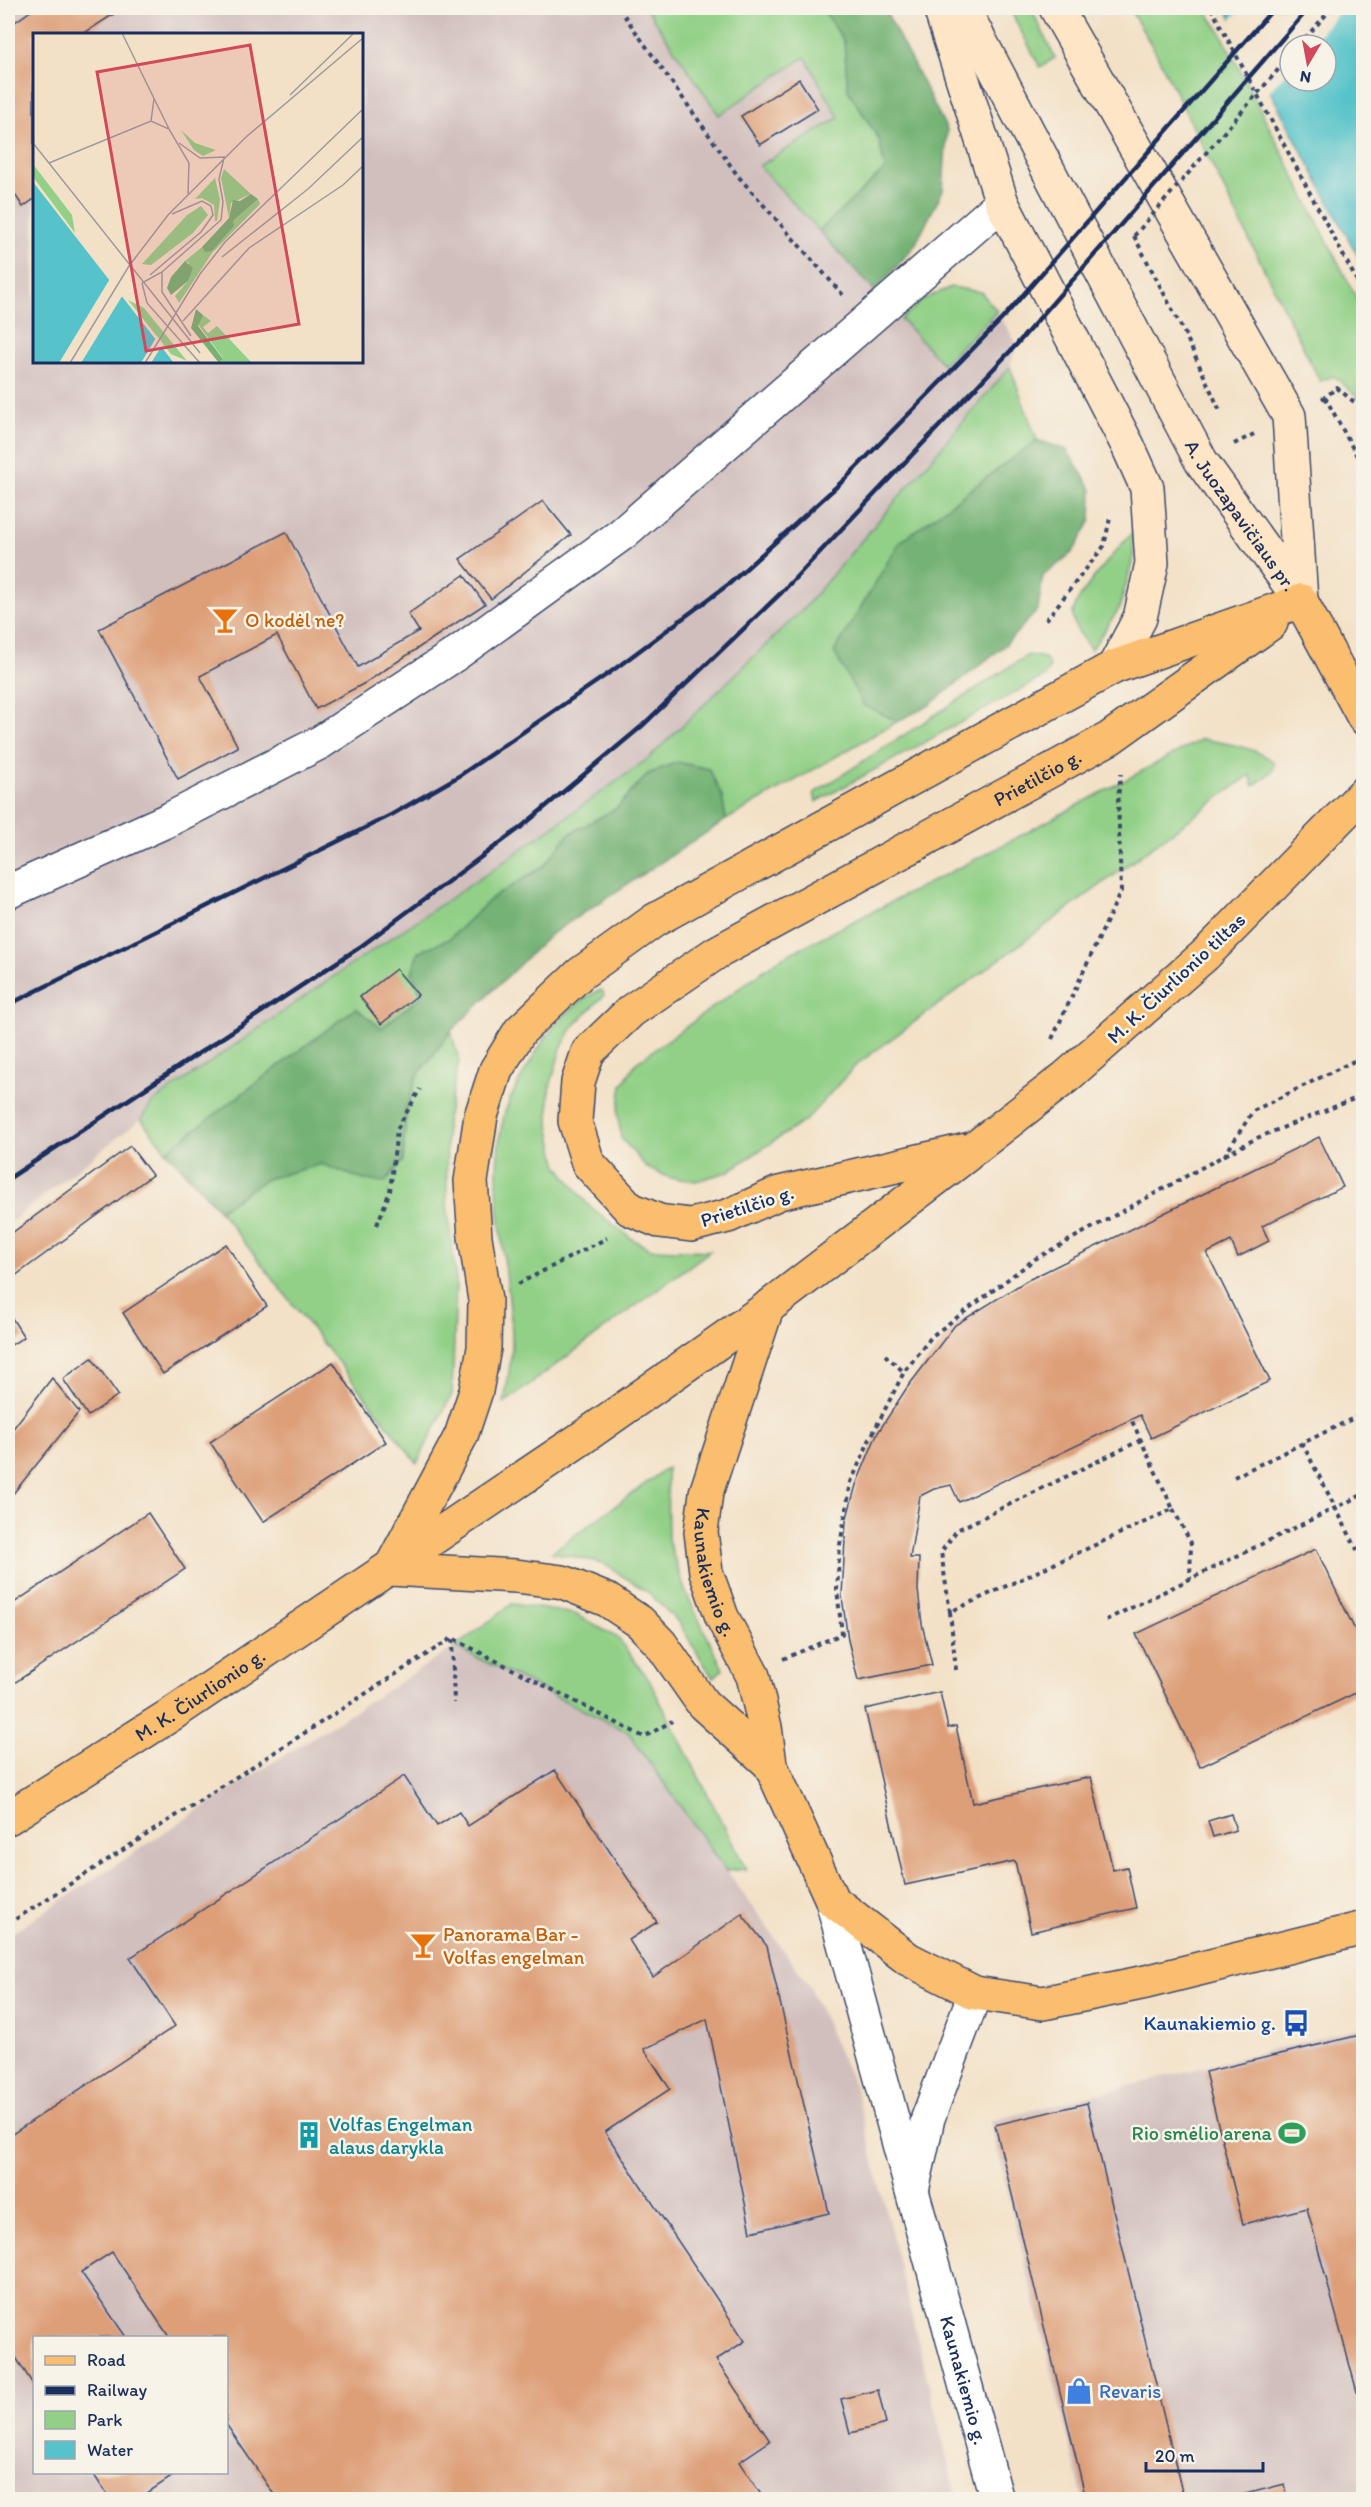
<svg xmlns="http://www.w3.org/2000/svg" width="1371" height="2507" font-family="Itim,sans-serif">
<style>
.industrial{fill:#d1bfbd;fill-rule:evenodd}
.green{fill:#92d087;stroke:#568072;stroke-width:1.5}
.forest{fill:#75b274;stroke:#487069;stroke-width:1.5}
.water{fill:#55c3c9;stroke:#387994;stroke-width:1.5;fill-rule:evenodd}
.pier{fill:#f3e1c7}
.building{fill:#dd9f78}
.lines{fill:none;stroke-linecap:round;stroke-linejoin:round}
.street-casing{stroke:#3b4a6e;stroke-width:36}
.secondary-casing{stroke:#3b4a6e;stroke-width:36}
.primary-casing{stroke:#3b4a6e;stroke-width:36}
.path{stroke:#3b4a6e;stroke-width:4;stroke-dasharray:4.5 4.5;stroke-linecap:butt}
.street{stroke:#fff;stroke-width:33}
.secondary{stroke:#fde5c5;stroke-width:33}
.primary{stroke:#fbbd6e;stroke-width:33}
.rail{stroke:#1b2f5e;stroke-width:4.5}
.primary-bridge-casing{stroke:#3b4a6e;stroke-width:36;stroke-linecap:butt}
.path-bridge{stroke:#3b4a6e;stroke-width:4;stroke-dasharray:4.5 4.5;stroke-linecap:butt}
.primary-bridge{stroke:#fbbd6e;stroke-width:33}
.labels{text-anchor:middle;stroke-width:5;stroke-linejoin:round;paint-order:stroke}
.street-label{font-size:20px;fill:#1b2f5e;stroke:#f7f3e8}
.food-label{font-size:20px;fill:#c56008;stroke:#f7f3e8;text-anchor:start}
.transit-label{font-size:20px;fill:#164399;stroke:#f7f3e8;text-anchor:end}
.culture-label{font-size:20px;fill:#0d838f;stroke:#f7f3e8;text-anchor:start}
.leisure-label{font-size:20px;fill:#27864d;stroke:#f7f3e8;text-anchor:end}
.shop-label{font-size:20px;fill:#366cbe;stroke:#f7f3e8;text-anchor:start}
.inset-road{fill:none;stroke:#9d9a9d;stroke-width:1.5}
.view{fill:#d1495b;fill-opacity:0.15;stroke:#d1495b;stroke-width:3}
.inset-edge{fill:none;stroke:#1b2f5e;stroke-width:3}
</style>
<rect width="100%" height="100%" fill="#f7f3e8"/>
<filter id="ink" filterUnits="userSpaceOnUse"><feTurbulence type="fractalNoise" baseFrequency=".0167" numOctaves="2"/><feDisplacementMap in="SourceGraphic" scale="12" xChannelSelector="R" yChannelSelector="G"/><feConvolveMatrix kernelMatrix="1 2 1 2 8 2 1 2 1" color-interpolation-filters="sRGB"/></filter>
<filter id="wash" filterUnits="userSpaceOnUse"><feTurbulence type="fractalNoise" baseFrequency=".008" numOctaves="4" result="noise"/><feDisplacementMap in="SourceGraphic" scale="24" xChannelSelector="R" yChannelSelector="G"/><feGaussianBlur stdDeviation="1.35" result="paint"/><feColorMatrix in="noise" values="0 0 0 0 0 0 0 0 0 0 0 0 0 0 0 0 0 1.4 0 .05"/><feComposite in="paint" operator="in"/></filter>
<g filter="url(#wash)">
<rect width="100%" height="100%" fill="#f3e1c7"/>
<!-- industrial -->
<g class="industrial">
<path d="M8,8h638l73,107 86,-58 34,61 -79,49 183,197 54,-53 20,33 -7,23 -206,241 -155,150 -158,113 -164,110 -174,121 -12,17 -133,105zM34,34h328v328h-328z"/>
<path d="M455,1647l173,85 181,254 47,104 101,409 -949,1v-564l215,-142zM34,2338h192v134h-192z"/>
<polygon points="1363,2027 1363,2499 1083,2499 990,2121"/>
</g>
<!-- green -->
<g class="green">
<polygon points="646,8 822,8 844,41 848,90 879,139 885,169 819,231 759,166 839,118 805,57 719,115"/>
<polygon points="1009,8 1031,8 1055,58 1040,67"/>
<polygon points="1129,8 1204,8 1220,31 1363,311 1363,402 1334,376 1320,381 1154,49"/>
<polygon points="951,287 981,292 997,311 943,364 901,319 924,299"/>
<polygon points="1010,367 1037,440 899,543 864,705 898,721 726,820 722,796 648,774 617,808 569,834 543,867 492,898 449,939 418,952 412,973 422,996 381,1028 356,1008 166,1151 141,1119 153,1102 327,981 491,871 649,758 804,608"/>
<path d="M1134,531l-1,28 -14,50 -28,41c-7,-11 -19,-23 -18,-37 1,-16 48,-68 61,-82z"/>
<polygon points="1028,655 1045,658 1050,667 1045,676 816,802 814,793"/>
<path d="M1202,739c25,5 52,7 72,23l-1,8 -19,16 -4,-11 -394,290 -50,55 -79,52 -31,9 -26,-3 -23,-10 -26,-30 -3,-24 4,-29 14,-22 145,-105 207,-105z"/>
<path d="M602,990l2,5 -31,32 -12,21 -12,42v34l8,40 31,41 44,34 18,10 60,2 -206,152c3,-22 9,-46 8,-68 -3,-72 -26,-148 -8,-219 4,-17 28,-57 38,-73 12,-19 38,-47 60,-53z"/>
<polygon points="451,1031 459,1061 446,1124 447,1203 456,1282 452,1394 417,1463 219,1210 266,1179 322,1164 364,1180 403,1161 406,1110 417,1076"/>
<polygon points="667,1468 668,1540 686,1593 723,1669 713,1678 679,1623 649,1593 603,1563 552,1552"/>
<polygon points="512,1604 575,1614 618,1638 649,1680 746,1869 726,1871 628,1732 455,1647"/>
</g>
<!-- forest -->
<g class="forest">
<polygon points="822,8 884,8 947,130 943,190 915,245 875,291 819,231 885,169 879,139 848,90 844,41"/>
<polygon points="1037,440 1067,450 1092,490 1091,520 1073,552 1043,576 1038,610 1004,646 928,706 898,721 864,706 834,652 899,543"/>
<polygon points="677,762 709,769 722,796 726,820 551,934 451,1031 417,1076 406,1110 403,1161 385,1182 364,1180 322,1164 266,1179 219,1210 166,1151 356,1008 381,1028 422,996 412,973 418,952 449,939 492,898 543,867 569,834 617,808 648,774"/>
</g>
<!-- water -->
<path class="water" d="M1226,8h137v258zM1290,45h36v36h-36z"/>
<!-- pier -->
<polygon class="pier" points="1241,8 1343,8 1310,45 1290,45 1290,68 1268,93 1230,21"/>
<g id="blocks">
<!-- building -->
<g class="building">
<polygon points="35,8 123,8 83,34 34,34 34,67 33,69 34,71 34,199 23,207 8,184 8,27"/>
<polygon points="799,79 818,109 760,145 741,116"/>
<polygon points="543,501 571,535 491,599 460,559"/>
<polygon points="286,532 358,667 419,631 408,614 464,575 485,604 365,683 316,709 277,635 200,676 238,747 178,779 99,629"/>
<polygon points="396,969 418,995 381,1024 360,997"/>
<polygon points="1319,1137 1343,1187 1262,1226 1269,1241 1238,1257 1231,1241 1207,1253 1270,1381 1151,1438 1140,1415 959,1502 951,1485 934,1489 920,1496 910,1558 919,1558 918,1590 922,1624 932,1665 858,1680 848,1640 842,1596 846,1521 856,1485 877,1434 906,1389 955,1325 1026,1281"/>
<polygon points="130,1146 152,1175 15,1276 8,1266 8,1236"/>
<polygon points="226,1244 267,1306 163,1374 123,1313"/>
<polygon points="8,1312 24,1337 8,1347"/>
<polygon points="92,1358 118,1395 88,1416 63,1379"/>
<polygon points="333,1362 386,1442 263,1522 210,1442"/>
<polygon points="52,1378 79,1412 8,1500 8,1435"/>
<polygon points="148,1513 185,1569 8,1687 8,1607"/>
<polygon points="1316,1549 1355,1630 1364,1626 1364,1689 1200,1767 1136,1634"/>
<polygon points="940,1692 948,1728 956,1726 973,1803 1091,1777 1113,1870 1127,1867 1136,1908 1031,1932 1015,1861 905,1885 865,1709"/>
<polygon points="555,1770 657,1922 629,1940 653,1977 742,1914 767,1946 829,2213 751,2232 707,2019 644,2049 670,2089 605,2132 745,2341 716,2360 770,2441 739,2462 764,2499 277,2499 226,2424 226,2337 169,2337 112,2252 81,2272 126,2337 34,2337 34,2386 8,2345 8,2284 11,2282 8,2277 8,2137 175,2026 130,1958 404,1776 437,1826 459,1812 468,1826"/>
<polygon points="1231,1814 1236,1830 1213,1837 1208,1821"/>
<polygon points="1364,2034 1364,2414 1363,2414 1307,2208 1243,2224 1205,2072"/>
<polygon points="1087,2103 1184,2499 1086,2499 995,2125"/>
<polygon points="878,2390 886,2424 850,2433 841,2399"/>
<polygon points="92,2472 179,2472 138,2499 110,2499"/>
<polygon points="1285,2484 1288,2499 1226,2499"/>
</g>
</g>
</g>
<g filter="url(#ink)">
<use href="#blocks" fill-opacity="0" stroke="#3b4a6e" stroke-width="1.5"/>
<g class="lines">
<defs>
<g id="street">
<polyline points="8,892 168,820 321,742 456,654 622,534 1002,203"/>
<path id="s1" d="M832,1900l165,600"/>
<polyline points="913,2186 928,2118 975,1993"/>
</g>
<g id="secondary">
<polyline points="940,8 1002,203 1128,446 1147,488 1152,563 1140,618 1114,667"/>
<path id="s2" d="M963,8l238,453 100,140"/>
<polyline points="1056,8 1289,416 1301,601"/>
</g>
<g id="primary">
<polyline points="1301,601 1364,718"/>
<polyline points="1205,955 1364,793"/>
<path id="s3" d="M975,1148l-196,45 -51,23 -37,9 -32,-4 -29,-12 -42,-46 -13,-42 3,-39 10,-30 43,-41 85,-58 394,-215 161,-115"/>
<path id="s4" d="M767,1308l-61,185 -5,39 5,40 16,45 31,59 12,51 5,37 62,136 76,59 67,34 68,10 103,-21 218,-54"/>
<polyline points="390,1569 461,1436 476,1391 484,1348 485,1300 475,1237 471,1181 481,1116 496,1070 520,1031 580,974 655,920 1114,667 1301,601"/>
<polyline points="390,1569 516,1576 563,1582 607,1600 640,1622 661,1644 703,1704 770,1764"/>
<path id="s5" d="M8,1818l164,-104 410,-276 185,-130 200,-153"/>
</g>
</defs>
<!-- street casing -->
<use href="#street" class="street-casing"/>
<!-- secondary casing -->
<use href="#secondary" class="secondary-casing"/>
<!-- primary casing -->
<use href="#primary" class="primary-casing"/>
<!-- path -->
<g class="path">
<polyline points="619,8 738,176 843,295"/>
<polyline points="1211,8 1364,294"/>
<polyline points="1299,45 1332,8"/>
<polyline points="1134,236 1185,334 1221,413"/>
<polyline points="1325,397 1364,469"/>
<polyline points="1322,399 1337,388 1364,410"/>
<polyline points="1234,444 1254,434"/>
<polyline points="1046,620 1104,546 1110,518"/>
<polyline points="1052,1039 1121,891 1118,797 1121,774"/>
<polyline points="1225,1155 1257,1138 1364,1095"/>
<polyline points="377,1225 390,1191 397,1129 420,1089"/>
<polyline points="518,1284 607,1238"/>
<polyline points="885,1355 904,1372"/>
<polyline points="1362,1399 1364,1402"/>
<polyline points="1302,1443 1364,1563"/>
<polyline points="1234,1477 1364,1413"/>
<polyline points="1173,1509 1191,1543 1190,1579"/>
<polyline points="950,1612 941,1552 957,1530 1141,1440"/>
<polyline points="1106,1620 1364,1494"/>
<polyline points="452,1639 454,1703"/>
<polyline points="783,1659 842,1634 837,1589 840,1545 851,1482 869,1441 904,1372 932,1336 1035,1259 1225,1155 1253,1111 1364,1056"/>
<polyline points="956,1670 950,1612 1173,1509 1131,1419"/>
<polyline points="8,1924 452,1638 644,1737 672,1721"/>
</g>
<!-- street -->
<use href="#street" class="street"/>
<!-- secondary -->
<use href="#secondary" class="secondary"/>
<!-- primary -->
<use href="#primary" class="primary"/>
<!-- rail -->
<g class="rail">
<polyline points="8,1005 391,815 459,776 612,671 729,584 845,479 1002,319 1274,8"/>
<polyline points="8,1179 360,947 520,828 642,726 782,592 1017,344 1309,8"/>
</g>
<defs>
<polyline id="primary-bridge" points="975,1148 1066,1077 1205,955"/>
</defs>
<!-- primary-bridge casing -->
<use href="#primary-bridge" class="primary-bridge-casing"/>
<!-- path-bridge -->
<polyline class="path-bridge" points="1134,236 1290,56"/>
<!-- primary-bridge -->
<use href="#primary-bridge" class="primary-bridge"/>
</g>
</g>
<!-- icons -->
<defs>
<symbol id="bar-bare" viewBox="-9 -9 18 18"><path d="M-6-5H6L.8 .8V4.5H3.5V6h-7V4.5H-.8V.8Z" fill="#e8710a" stroke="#f7f3e8" stroke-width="2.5" paint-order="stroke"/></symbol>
<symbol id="bus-bare" viewBox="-9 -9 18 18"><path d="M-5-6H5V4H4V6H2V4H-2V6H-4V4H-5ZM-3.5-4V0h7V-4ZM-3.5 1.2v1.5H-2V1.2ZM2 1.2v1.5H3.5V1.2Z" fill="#1a4fb4" stroke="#f7f3e8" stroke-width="2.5" paint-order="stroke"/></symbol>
<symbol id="stadium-bare" viewBox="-9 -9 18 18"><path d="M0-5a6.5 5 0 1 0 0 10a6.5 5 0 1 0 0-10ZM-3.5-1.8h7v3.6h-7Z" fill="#2e9e5b" stroke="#f7f3e8" stroke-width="2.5" paint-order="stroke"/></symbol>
<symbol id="building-bare" viewBox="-9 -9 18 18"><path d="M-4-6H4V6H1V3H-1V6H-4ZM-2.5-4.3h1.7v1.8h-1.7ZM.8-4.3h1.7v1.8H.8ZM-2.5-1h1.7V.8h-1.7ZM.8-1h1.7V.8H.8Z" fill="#0f9aa8" stroke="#f7f3e8" stroke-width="2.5" paint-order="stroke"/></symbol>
<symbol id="shop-bare" viewBox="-9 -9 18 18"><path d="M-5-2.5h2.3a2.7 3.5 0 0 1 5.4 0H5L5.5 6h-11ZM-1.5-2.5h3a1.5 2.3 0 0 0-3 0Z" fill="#3f7fe0" stroke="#f7f3e8" stroke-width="2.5" paint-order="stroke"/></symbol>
</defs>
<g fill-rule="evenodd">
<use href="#bar-bare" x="206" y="601" width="38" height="38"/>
<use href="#bar-bare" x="404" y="1926" width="38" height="38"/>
<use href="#bus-bare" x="1277" y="2004" width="38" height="38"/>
<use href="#stadium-bare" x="1273" y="2114" width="38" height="38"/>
<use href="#building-bare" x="290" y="2116" width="38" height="38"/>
<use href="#shop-bare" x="1060" y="2372" width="38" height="38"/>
</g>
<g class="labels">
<!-- street labels -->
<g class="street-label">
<text dy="7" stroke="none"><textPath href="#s2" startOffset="579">A. Juozapavičiaus pr.</textPath></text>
<text dy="7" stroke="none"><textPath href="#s3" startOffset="1064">Prietilčio g.</textPath></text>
<text transform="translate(1176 978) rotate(-43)" y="7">M. K. Čiurlionio tiltas</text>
<text transform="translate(747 1206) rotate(-18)" y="7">Prietilčio g.</text>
<text dy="7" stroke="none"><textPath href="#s4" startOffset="276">Kaunakiemio g.</textPath></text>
<text dy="7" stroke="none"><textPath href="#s5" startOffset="228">M. K. Čiurlionio g.</textPath></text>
<text dy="7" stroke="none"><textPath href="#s1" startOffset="498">Kaunakiemio g.</textPath></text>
</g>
<!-- food labels -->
<g class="food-label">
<text x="245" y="627">O kodėl ne?</text>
<text x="443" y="1941">Panorama Bar -<tspan x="443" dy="23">Volfas engelman</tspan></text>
</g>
<!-- transit labels -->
<g class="transit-label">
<text x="1276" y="2030">Kaunakiemio g.</text>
</g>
<!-- culture labels -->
<g class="culture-label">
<text x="329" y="2131">Volfas Engelman<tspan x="329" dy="23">alaus darykla</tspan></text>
</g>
<!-- leisure labels -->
<g class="leisure-label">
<text x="1272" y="2140">Rio smėlio arena</text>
</g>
<!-- shop labels -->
<g class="shop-label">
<text x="1099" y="2398">Revaris</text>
</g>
</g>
<!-- overview -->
<g transform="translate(33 33)">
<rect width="330" height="330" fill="#f3e1c7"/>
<path d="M148,97l14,13 21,7 -13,6 -9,-6zM0,131l39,51 3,18 -42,-56zM191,136l27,25 -20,9 -2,15 -8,-40zM182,145l5,22 -3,21h-2l-1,-16 -12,-7 -7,1zM225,166l2,5 -48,49 -33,50 -4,-7 13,-15 1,-18 -4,-2 17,-14 10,4 20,-29zM168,173l7,9 -15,18 -42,32 -9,-1 45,-49zM95,267l16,8 43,53 -16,-7zM170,282l8,6 -8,6 5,6 9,-7 35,37h-32l3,-5 -26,-35z" fill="#92d087"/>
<path d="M218,161l7,5 -25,22 1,5 -22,25 -7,1 -3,-5 27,-29 4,-18 7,1zM152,228l8,7 -5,13 -17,14 -4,-7 4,-11zM163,276l7,6 -5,11 25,33 -4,4 -28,-35z" fill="#75b274"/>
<path d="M0,149l84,108 57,73h-141z" fill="#55c3c9"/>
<path d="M78,244l13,16 -43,70h-22zM124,303l6,8 -12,19h-10z" fill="#f3e1c7"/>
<path class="inset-road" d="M89,0l47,96M257,62l64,-62M118,88l3,-22M0,110l167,210M146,110l21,15 25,-1M16,130l102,-42 18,8 20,34 -1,31M189,224l86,-68 55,-52M129,239v20l29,44M117,242l51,-43 12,-17 -2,-9 -9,-5 -30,13M109,250l20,-11 59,-52 2,-18 -4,-23 5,-21M109,250l5,20 53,60M150,288l66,-73 94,-63 20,-19M37,330l59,-97 39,-51 78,-78 117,-99M112,330l55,-89 25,-32 138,-133"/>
<path class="view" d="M217,12l49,279 -153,27 -49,-279z"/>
<rect width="330" height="330" class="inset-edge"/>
</g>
<!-- margin -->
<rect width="1371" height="2507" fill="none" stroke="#f7f3e8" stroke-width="30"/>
<!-- legend -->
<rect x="33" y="2336" width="195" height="138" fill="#f7f3e8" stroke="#9fa5b1" stroke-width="1.5"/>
<rect x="45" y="2356" width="30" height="9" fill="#fbbd6e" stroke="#9fa5b1" stroke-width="1.5"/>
<text x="87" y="2366" font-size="18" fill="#1b2f5e">Road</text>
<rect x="45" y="2386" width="30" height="9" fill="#1b2f5e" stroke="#9fa5b1" stroke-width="1.5"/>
<text x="87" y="2396" font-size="18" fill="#1b2f5e">Railway</text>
<rect x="45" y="2411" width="30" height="18" fill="#92d087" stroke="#9fa5b1" stroke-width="1.5"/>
<text x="87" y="2426" font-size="18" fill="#1b2f5e">Park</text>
<rect x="45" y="2441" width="30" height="18" fill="#55c3c9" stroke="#9fa5b1" stroke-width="1.5"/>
<text x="87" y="2456" font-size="18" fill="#1b2f5e">Water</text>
<!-- north arrow -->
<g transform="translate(1308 63) rotate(190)"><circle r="28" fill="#f7f3e8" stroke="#9fa5b1" stroke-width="1.5"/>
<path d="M0-4.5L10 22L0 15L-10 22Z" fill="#d1495b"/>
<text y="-9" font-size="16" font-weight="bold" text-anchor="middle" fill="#1b2f5e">N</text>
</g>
<!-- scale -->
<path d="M1146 2462v9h117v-9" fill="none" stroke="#1b2f5e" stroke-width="3"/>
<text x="1155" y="2462" font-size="18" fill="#1b2f5e" stroke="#f7f3e8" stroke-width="4.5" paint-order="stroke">20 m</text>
</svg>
